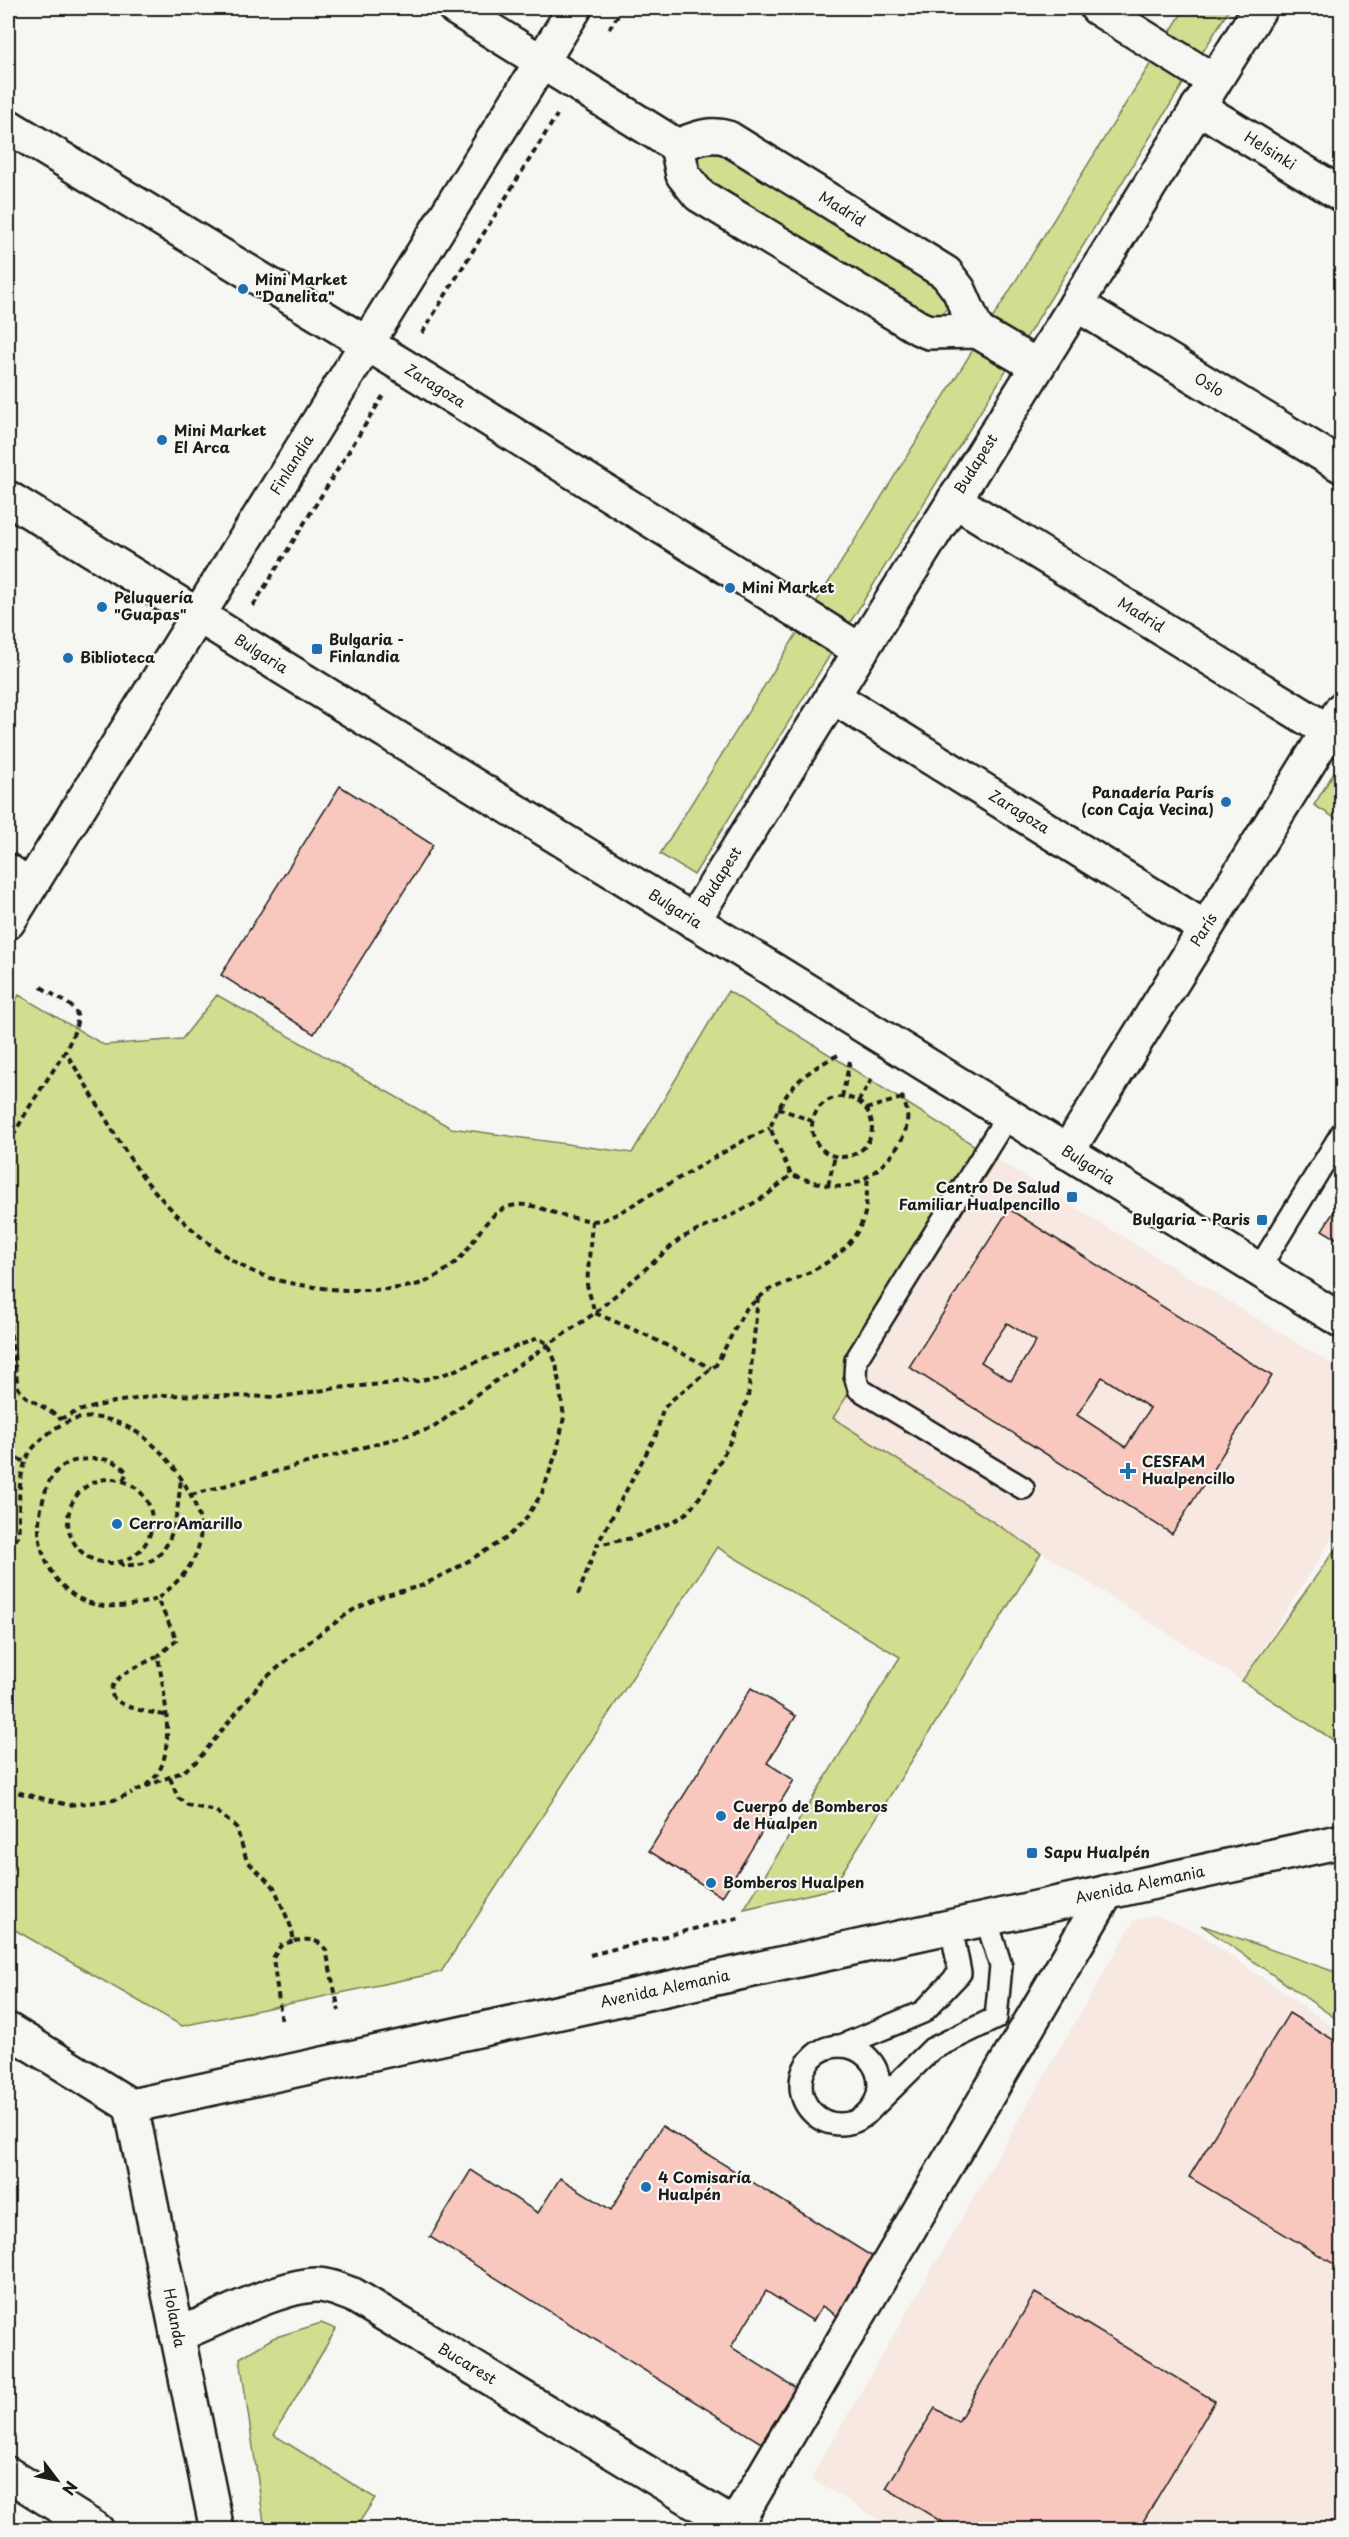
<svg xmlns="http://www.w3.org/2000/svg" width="1349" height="2537" font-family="'Playpen Sans',sans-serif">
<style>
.built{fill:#f7e8e2}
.green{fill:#d2dd90;stroke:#777c56;stroke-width:1.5}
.building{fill:#f8c8be;stroke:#1c1c1c;stroke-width:1.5;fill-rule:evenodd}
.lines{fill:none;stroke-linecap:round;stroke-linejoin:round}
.lane-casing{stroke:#1c1c1c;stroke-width:26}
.street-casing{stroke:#1c1c1c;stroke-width:38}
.secondary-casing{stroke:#1c1c1c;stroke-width:38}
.path{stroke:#1c1c1c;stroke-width:4;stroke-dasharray:6 4.5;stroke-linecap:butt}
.lane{stroke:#f6f6f2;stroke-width:21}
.street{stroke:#f6f6f2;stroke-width:33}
.secondary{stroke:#f6f6f2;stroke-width:33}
.poi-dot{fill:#1f6fb2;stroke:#f6f6f2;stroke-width:2}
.labels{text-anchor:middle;stroke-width:4.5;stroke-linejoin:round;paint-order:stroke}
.street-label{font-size:15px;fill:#1c1c1c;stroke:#f6f6f2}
.poi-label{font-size:15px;font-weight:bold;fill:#1c1c1c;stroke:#f6f6f2;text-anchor:start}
</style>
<rect width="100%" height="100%" fill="#f6f6f2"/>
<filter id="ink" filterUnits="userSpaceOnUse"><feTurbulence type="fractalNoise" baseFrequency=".0167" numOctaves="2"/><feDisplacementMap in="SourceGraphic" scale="12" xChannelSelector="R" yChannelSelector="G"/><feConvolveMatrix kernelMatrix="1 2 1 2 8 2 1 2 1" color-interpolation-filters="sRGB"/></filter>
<g filter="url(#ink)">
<!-- built -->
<g class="built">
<polygon points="996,1159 1341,1370 1341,1524 1242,1681 833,1418"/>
<polygon points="1154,1915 1197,1932 1341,2033 1341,2529 894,2529 811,2478 1134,1921"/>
</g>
<!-- green -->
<g class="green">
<polygon points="1185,8 1230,8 694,875 660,854"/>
<polygon points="712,146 943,284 948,307 940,316 925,315 697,174 693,156"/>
<polygon points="1341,761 1341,822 1314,805"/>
<polygon points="728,991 996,1159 833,1418 1041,1553 832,1889 744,1909 900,1657 717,1547 441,1972 182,2026 8,1926 8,1014 19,995 104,1045 182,1039 217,995 451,1128 632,1153"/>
<polygon points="1341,1541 1342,1745 1341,1745 1242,1681"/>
<polygon points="1201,1925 1341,1974 1341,2022"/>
<polygon points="321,2323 336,2329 274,2435 375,2498 355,2529 265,2529 240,2358 273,2338"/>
</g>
<!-- building -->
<g class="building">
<polygon points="340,786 433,845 314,1034 221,975"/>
<polygon points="1342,1199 1342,1242 1322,1230"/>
<path d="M1009,1209l263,167 -100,158 -263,-167zM1007,1323l29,18 -25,40 -30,-19zM1102,1377l48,31 -24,39 -49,-32z"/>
<polygon points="751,1688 796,1716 767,1763 794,1780 722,1897 649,1851"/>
<polygon points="1289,2013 1342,2045 1342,2269 1189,2177"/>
<polygon points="662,2126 881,2262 845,2321 822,2306 813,2321 766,2291 731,2347 796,2388 761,2443 430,2237 471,2170 538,2213 560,2178 611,2210"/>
<polygon points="1035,2293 1215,2401 1138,2530 955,2530 886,2488 935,2408 958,2422"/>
</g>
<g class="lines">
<defs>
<g id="lane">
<polyline points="1008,1115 856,1360 855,1375 859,1389 1023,1488"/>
<polyline points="1258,1270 1342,1133"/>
<polyline points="841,2046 923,2012 960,1973 951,1927"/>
<circle cx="840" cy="2085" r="39"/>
<polyline points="866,2114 932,2049 996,2018 1001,1966 986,1919"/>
</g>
<g id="street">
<polyline points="455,8 677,146 683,175 699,195 919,328 929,332 977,331 1037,366"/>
<polyline points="1097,8 1214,81"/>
<polyline points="1198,107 1342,195"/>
<polyline points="8,126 402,365 861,651"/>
<path d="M677,146c18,-7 32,-14 51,-8l218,135 13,17 18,41"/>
<polyline points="1076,304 1342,466"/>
<polyline points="954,500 1328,731"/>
<polyline points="832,696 1205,928"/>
<polyline points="8,871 30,886"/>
<polyline points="693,921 1260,8"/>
<polyline points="1067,1152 1342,709"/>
<path d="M177,2335c37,-14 103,-50 140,-50 13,0 24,6 36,10l389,235"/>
<polyline points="8,2474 97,2530"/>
<polyline points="735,2525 1107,1892"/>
</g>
<g id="secondary">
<polyline points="8,498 1342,1321"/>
<polyline points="8,922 575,8"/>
<polyline points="8,2030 131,2106 1342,1841"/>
<polyline points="131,2106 217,2530"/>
</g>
</defs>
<!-- lane casing -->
<use href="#lane" class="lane-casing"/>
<!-- street casing -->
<use href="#street" class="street-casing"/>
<!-- secondary casing -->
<use href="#secondary" class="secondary-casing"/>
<!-- path -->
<g class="path">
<polyline points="609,29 623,8"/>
<polyline points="422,333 557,115"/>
<polyline points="253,606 383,396"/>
<path d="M41,987c39,25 46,20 24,65"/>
<path d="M838,1055c-37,19 -53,34 -68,73l21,47c15,4 46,16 60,10 31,-11 71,-54 51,-87l2,-3"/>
<polyline points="842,1097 850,1061"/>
<circle cx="842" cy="1127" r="30"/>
<polyline points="858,1102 873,1077"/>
<polyline points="778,1108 812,1121"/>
<polyline points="866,1109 902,1098 899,1095"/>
<path d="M8,1145l20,-36 37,-57c24,35 43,73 66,108 25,39 85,98 128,114 23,9 47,12 71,15 24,2 73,2 95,-7 12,-5 28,-16 37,-26 16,-18 26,-48 55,-51 14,-2 30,6 44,10 10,3 21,4 31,6l-5,64 8,28 49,21 67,34"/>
<polyline points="828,1185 835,1156"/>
<polyline points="592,1221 603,1220 617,1214 743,1141 770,1128"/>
<path d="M758,1297l-10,101 -17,42 -26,50 -17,22 -15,10 -41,16 -35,7 59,-110 7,-26 11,-11 42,-33 29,-55 22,-19c40,-18 85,-31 98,-78 2,-12 2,-26 3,-38"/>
<polyline points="8,1313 18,1388 25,1396 58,1416 61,1420"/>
<polyline points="60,1419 78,1411 114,1402 163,1395 280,1397 337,1388 418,1381 445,1374 538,1338 548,1344 556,1363 564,1417 557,1451 542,1493 525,1520 507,1538 453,1570 421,1586 383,1596 353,1610 318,1635 263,1680 197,1761 184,1771 130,1793"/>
<polyline points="8,1455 26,1462"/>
<circle cx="110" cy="1521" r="42"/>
<path d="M123,1480l4,-7c-7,-11 -20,-15 -32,-14 -15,0 -27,1 -38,12 -10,9 -13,25 -16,38 -9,38 12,84 52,95 20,5 44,1 64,-5l20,41 -19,16"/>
<polyline points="191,1495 433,1428 481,1391 595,1313 681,1238 739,1212 767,1195 791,1175"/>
<path d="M8,1548l10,-11c3,-28 -3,-54 10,-81 5,-10 13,-16 21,-23 46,-38 103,0 130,42 35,52 27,86 -22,124"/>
<path d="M119,1562l5,4c9,-1 20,-2 28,-6 24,-13 26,-57 29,-81"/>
<polyline points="578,1595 597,1545"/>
<polyline points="170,1778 178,1798 188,1805 216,1811 236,1827 247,1861 274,1887 291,1927 294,1941 281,1945 273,1958 282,2023"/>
<path d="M146,1785c35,-21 17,-95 12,-129 -13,8 -36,15 -44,28 -15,22 39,29 51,31"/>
<polyline points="8,1790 69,1805 114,1800 132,1793"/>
<path d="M294,1941c13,-2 24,-3 32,9l13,61"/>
<polyline points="590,1955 741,1917"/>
</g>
<!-- lane -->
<use href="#lane" class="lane"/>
<!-- street -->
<use href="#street" class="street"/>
<!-- secondary -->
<use href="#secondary" class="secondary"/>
</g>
</g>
<!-- markers -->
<g class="poi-dot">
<circle cx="243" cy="289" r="6"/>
<circle cx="162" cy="440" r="6"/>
<circle cx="730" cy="588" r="6"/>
<circle cx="102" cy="607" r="6"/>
<rect x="311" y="643" width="12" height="12" rx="3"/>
<circle cx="68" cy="658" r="6"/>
<circle cx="1226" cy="802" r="6"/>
<rect x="1066" y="1191" width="12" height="12" rx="3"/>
<rect x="1256" y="1214" width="12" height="12" rx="3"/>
<path d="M1125 1462h6v6h6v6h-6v6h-6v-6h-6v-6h6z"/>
<circle cx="117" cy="1524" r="6"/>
<circle cx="721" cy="1816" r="6"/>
<rect x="1026" y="1847" width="12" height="12" rx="3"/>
<circle cx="711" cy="1883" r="6"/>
<circle cx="646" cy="2187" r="6"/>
</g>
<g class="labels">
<!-- street labels -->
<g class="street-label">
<text transform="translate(1270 151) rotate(32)" y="5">Helsinki</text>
<text transform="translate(842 209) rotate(32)" y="5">Madrid</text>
<text transform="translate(1209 385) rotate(31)" y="5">Oslo</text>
<text transform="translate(435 386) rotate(32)" y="5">Zaragoza</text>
<text transform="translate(976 464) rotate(-58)" y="5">Budapest</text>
<text transform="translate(292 465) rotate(-58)" y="5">Finlandia</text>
<text transform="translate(1141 615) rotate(32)" y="5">Madrid</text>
<text transform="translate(261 654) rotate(32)" y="5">Bulgaria</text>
<text transform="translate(1019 812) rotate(32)" y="5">Zaragoza</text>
<text transform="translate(720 877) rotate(-58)" y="5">Budapest</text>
<text transform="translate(675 909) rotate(32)" y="5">Bulgaria</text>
<text transform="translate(1204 930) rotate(-58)" y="5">París</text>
<text transform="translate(1088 1165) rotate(32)" y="5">Bulgaria</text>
<text transform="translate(1140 1885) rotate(-12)" y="5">Avenida Alemania</text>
<text transform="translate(665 1989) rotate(-12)" y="5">Avenida Alemania</text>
<text transform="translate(174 2318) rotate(79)" y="5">Holanda</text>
<text transform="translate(467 2364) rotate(31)" y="5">Bucarest</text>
</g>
<!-- poi labels -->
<g class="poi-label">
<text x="255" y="285">Mini Market<tspan x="255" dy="17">"Danelita"</tspan></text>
<text x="174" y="436">Mini Market<tspan x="174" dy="17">El Arca</tspan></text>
<text x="742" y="593">Mini Market</text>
<text x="114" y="603">Peluquería<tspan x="114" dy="17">"Guapas"</tspan></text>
<text x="329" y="645">Bulgaria -<tspan x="329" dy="17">Finlandia</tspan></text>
<text x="80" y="663">Biblioteca</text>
<text x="1214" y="798" text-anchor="end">Panadería París<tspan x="1214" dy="17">(con Caja Vecina)</tspan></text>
<text x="1060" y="1193" text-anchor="end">Centro De Salud<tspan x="1060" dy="17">Familiar Hualpencillo</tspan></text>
<text x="1250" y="1225" text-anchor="end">Bulgaria - Paris</text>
<text x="1142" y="1467">CESFAM<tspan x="1142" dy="17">Hualpencillo</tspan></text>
<text x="129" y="1529">Cerro Amarillo</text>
<text x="733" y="1812">Cuerpo de Bomberos<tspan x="733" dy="17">de Hualpen</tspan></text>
<text x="1044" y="1858">Sapu Hualpén</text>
<text x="723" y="1888">Bomberos Hualpen</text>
<text x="658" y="2183">4 Comisaría<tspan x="658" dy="17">Hualpén</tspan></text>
</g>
</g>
<!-- margin -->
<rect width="1349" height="2537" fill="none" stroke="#f6f6f2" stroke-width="30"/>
<rect x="15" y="15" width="1319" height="2507" fill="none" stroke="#1c1c1c" stroke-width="2" filter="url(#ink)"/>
<!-- north arrow -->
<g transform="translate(57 2480) rotate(122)" stroke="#f6f6f2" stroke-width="4.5" paint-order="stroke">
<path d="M0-4.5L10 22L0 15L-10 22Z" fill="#1c1c1c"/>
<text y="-9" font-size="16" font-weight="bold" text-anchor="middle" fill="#1c1c1c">N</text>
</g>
</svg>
